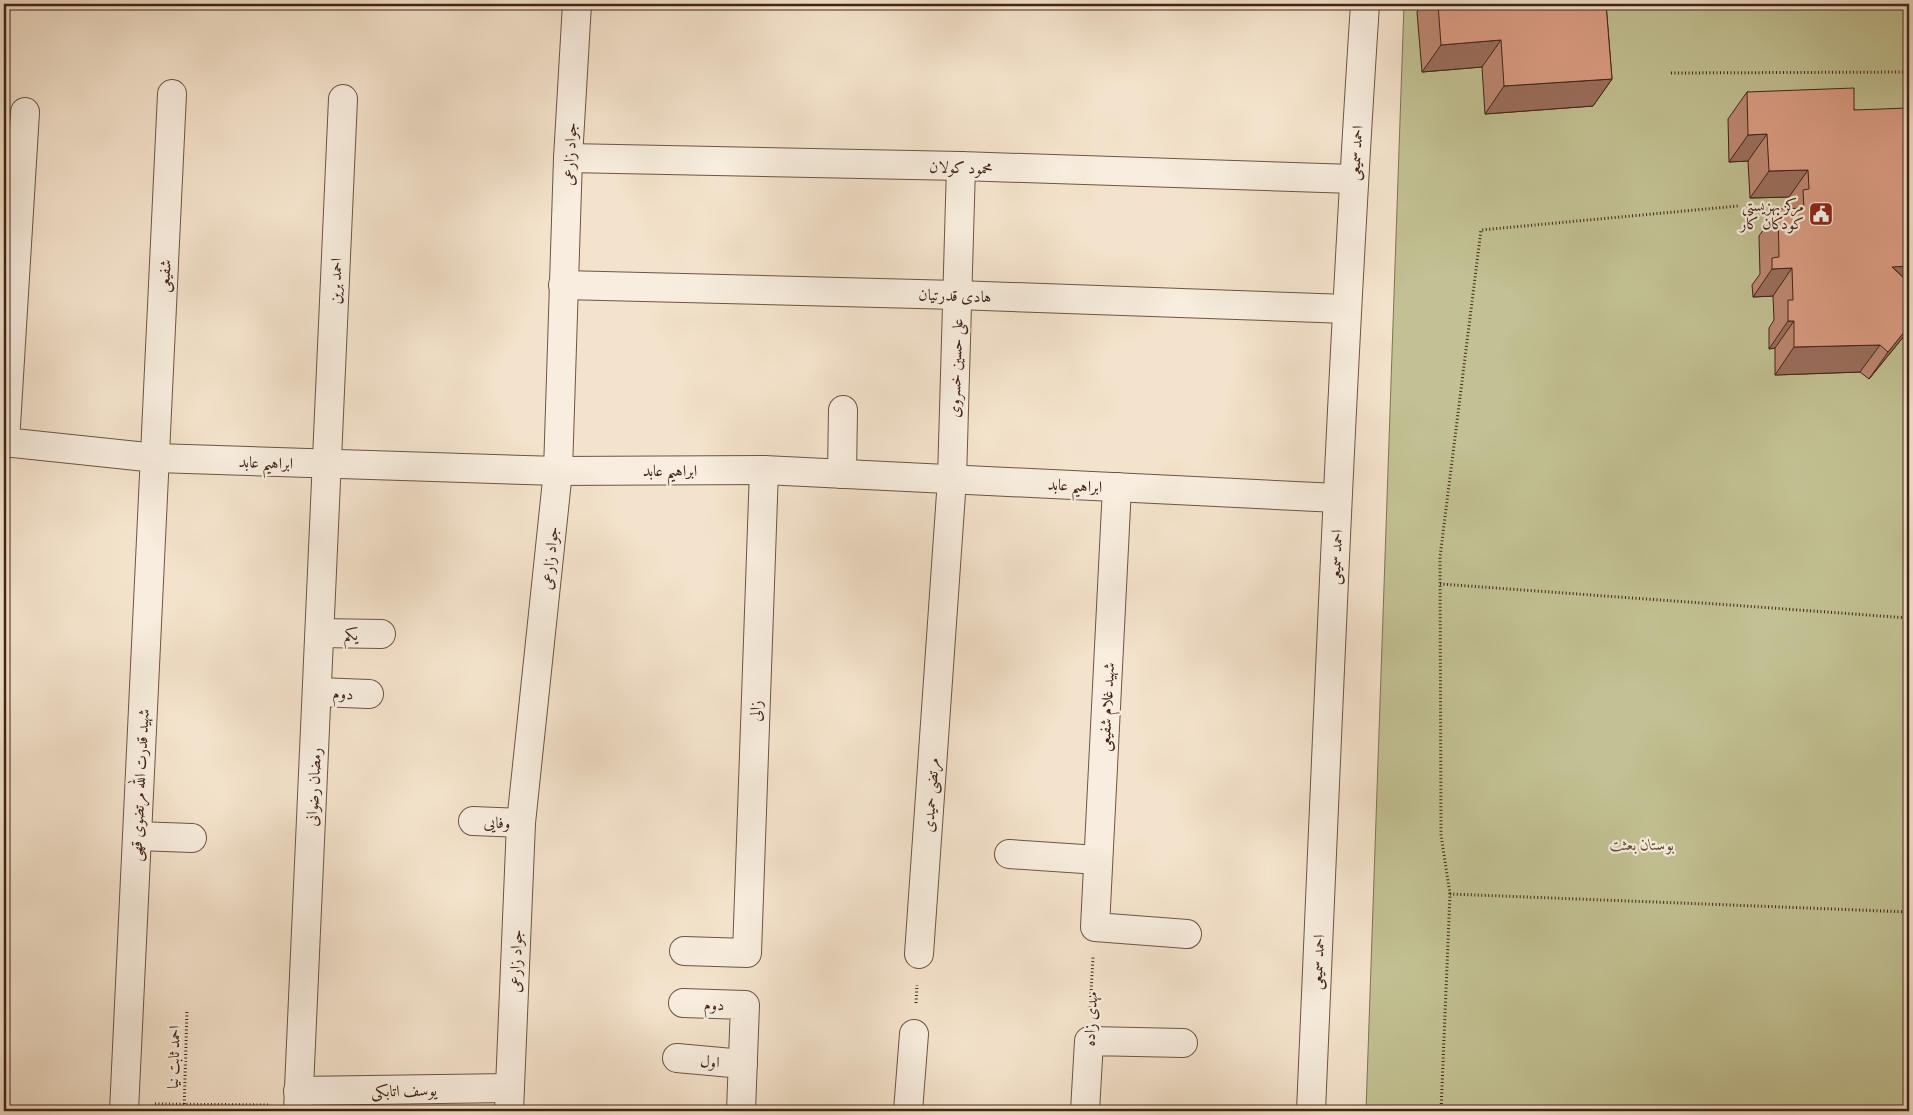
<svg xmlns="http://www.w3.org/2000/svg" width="1913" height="1115" font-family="'Gentium Book Plus',Amiri,serif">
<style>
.green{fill:#c2c193;stroke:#827254}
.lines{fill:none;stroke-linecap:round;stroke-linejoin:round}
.minor-casing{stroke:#6e5443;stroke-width:30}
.path{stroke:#412415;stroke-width:3;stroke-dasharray:1 2.5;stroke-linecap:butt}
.minor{stroke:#f8edde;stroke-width:28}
.wall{fill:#bd8872;stroke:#412415}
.shaded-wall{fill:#9a6f5d;stroke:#412415}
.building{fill:#dc9e85;stroke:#412415}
.labels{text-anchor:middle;stroke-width:4.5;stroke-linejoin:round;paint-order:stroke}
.street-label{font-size:16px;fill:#412415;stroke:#f8edde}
.poi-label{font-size:16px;fill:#412415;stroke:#f8edde;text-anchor:end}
.park-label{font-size:16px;font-style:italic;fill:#614b34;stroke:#f8edde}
</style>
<rect width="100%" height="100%" fill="#f4e3cc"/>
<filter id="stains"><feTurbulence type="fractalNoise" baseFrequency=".004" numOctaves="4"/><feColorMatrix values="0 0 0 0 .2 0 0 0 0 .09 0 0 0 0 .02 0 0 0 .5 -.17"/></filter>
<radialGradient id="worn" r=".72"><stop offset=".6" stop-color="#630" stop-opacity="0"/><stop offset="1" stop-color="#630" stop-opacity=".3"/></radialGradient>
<!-- green -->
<polygon class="green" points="1404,4 1909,4 1909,1111 1366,1111"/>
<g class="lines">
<defs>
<g id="minor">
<polyline points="568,158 961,166 1353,179"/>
<polyline points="563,285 957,295 1347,309"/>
<polyline points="4,442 156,458 558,471 764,470 1337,498"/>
<polyline points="5,442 25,112"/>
<polyline points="842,474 843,410"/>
<polyline points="1117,487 1095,927 1187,934"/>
<polyline points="320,633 381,634"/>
<polyline points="318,692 369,694"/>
<polyline points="473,821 521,823"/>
<polyline points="137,836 192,838"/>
<polyline points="1009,854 1098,860"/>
<polyline points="684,951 747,953 764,470"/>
<polyline points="919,954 952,479 961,166"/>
<polyline points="683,1003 745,1005 741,1111"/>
<polyline points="677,1058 743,1064"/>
<polyline points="298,1091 510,1088"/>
<polyline points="124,1111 172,94"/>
<polyline points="298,1111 343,99"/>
<polyline points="509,1111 521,823 558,471 568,158 577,4"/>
<polyline points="908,1111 914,1034"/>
<polyline points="1085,1111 1089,1041 1183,1043"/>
<path d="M1311,1111c16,-369 30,-738 54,-1107"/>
</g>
</defs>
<!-- minor casing -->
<use href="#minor" class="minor-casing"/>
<!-- path -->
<g class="path">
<polyline points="1671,73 1909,72"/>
<polyline points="1440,584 1909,618"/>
<polyline points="1450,894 1441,835 1440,557 1481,230 1738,206"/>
<polyline points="916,1003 917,985"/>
<polyline points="1090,1011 1093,957"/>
<polyline points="155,1104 269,1105"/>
<polyline points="184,1111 187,1010"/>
<polyline points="1441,1111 1450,894 1909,912"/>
</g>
<!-- minor -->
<use href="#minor" class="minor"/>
</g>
<!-- wall -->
<g class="wall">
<polygon points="1422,4 1606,4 1612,79 1593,106 1485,114 1482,67 1422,72 1417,12"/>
<polygon points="1747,92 1854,110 1909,117 1909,277 1903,277 1909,283 1909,330 1869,379 1860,372 1775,375 1775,348 1769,349 1769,328 1774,320 1773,296 1753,297 1752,285 1760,274 1759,236 1778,209 1789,208 1789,197 1750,198 1748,161 1729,162 1728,119"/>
</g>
<!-- shaded-wall -->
<g class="shaded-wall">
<polygon points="1501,40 1482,67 1422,72 1441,45"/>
<polygon points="1612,79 1593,106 1485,114 1504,86"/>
<polygon points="1767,134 1748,161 1729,162 1748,135"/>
<polygon points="1808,170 1789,197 1750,198 1769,171"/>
<polygon points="1909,250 1909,277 1903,277 1892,267"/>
<polygon points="1792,268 1773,296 1753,297 1772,269"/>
<polygon points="1788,321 1794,321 1775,348 1769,349"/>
<polygon points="1909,326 1909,330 1869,379 1888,352"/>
<polygon points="1880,345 1860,372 1775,375 1794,347"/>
</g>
<!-- building -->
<g class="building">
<polygon points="1438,4 1606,4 1612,79 1504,86 1501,40 1441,45"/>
<polygon points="1854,88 1854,110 1908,108 1908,117 1909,117 1909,266 1892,267 1909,283 1909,326 1888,352 1880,345 1794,347 1794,321 1788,321 1788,300 1793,300 1792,268 1772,269 1772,258 1779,257 1778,209 1804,208 1803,190 1809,189 1808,170 1769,171 1767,134 1748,135 1747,92"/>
</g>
<!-- icons -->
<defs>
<symbol id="civic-square" viewBox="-11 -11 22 22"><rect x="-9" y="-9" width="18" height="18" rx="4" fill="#8f2418" stroke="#f8edde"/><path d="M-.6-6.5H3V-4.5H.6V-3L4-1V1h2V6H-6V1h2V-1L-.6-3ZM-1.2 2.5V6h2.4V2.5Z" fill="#fff"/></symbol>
</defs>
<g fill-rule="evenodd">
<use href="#civic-square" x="1807" y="200" width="28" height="28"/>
</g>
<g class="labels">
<!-- street labels -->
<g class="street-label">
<text transform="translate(1355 153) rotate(-86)" y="6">احمد سمیعی</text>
<text transform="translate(569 154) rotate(-87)" y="6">جواد زارعی</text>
<text transform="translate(961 167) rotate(2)" y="6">محمود کولان</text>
<text transform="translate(164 276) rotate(-87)" y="6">شفیعی</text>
<text transform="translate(335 281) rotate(-88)" y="6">احمد برین</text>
<text transform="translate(955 295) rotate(2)" y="6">هادی قدرتیان</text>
<text transform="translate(955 368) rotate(-88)" y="6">علی حسین خسروی</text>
<text transform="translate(266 462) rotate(2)" y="6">ابراهیم عابد</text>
<text x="670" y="476">ابراهیم عابد</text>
<text transform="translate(1075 485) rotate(3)" y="6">ابراهیم عابد</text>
<text transform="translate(1335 557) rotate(-87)" y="6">احمد سمیعی</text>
<text transform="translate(549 558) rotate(-84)" y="6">جواد زارعی</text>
<text transform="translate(351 634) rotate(1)" y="6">یکم</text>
<text transform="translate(343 693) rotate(3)" y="6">دوم</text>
<text transform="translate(1106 707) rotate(-87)" y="6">شهید غلام شفیعی</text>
<text transform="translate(755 711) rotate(-88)" y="6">زالی</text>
<text transform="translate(139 785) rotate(-87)" y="6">شهید قدرت الله مرتضوی قهی</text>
<text transform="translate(313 787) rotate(-87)" y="6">رمضان رضوانی</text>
<text transform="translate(930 795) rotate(-86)" y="6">مرتضی حمیدی</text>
<text transform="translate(497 822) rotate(2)" y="6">وفایی</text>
<text transform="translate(515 961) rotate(-88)" y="6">جواد زارعی</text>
<text transform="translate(1317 962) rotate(-87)" y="6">احمد سمیعی</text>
<text transform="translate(714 1004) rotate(2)" y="6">دوم</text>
<text transform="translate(1090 1019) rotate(-87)" y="6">مهدی زاده</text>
<text transform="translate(173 1057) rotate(-88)" y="6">احمد ثابت نیا</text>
<text transform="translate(710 1061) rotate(5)" y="6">اول</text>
<text transform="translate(404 1090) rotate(-1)" y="6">یوسف اتابکی</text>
</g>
<!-- poi labels -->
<g class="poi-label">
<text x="1804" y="211">مرکز بهزیستی<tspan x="1804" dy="18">کودکان کار</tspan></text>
</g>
<!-- park labels -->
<g class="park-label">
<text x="1642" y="850">بوستان بعثت</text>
</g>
</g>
<!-- margin -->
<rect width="1913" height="1115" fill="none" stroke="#f4e3cc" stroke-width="20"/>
<rect x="5" y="5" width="1903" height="1105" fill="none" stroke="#412415" stroke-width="2.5"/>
<rect x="10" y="10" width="1893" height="1095" fill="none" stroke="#412415"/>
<rect width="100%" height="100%" filter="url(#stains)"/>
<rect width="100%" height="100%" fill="url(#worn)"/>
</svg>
